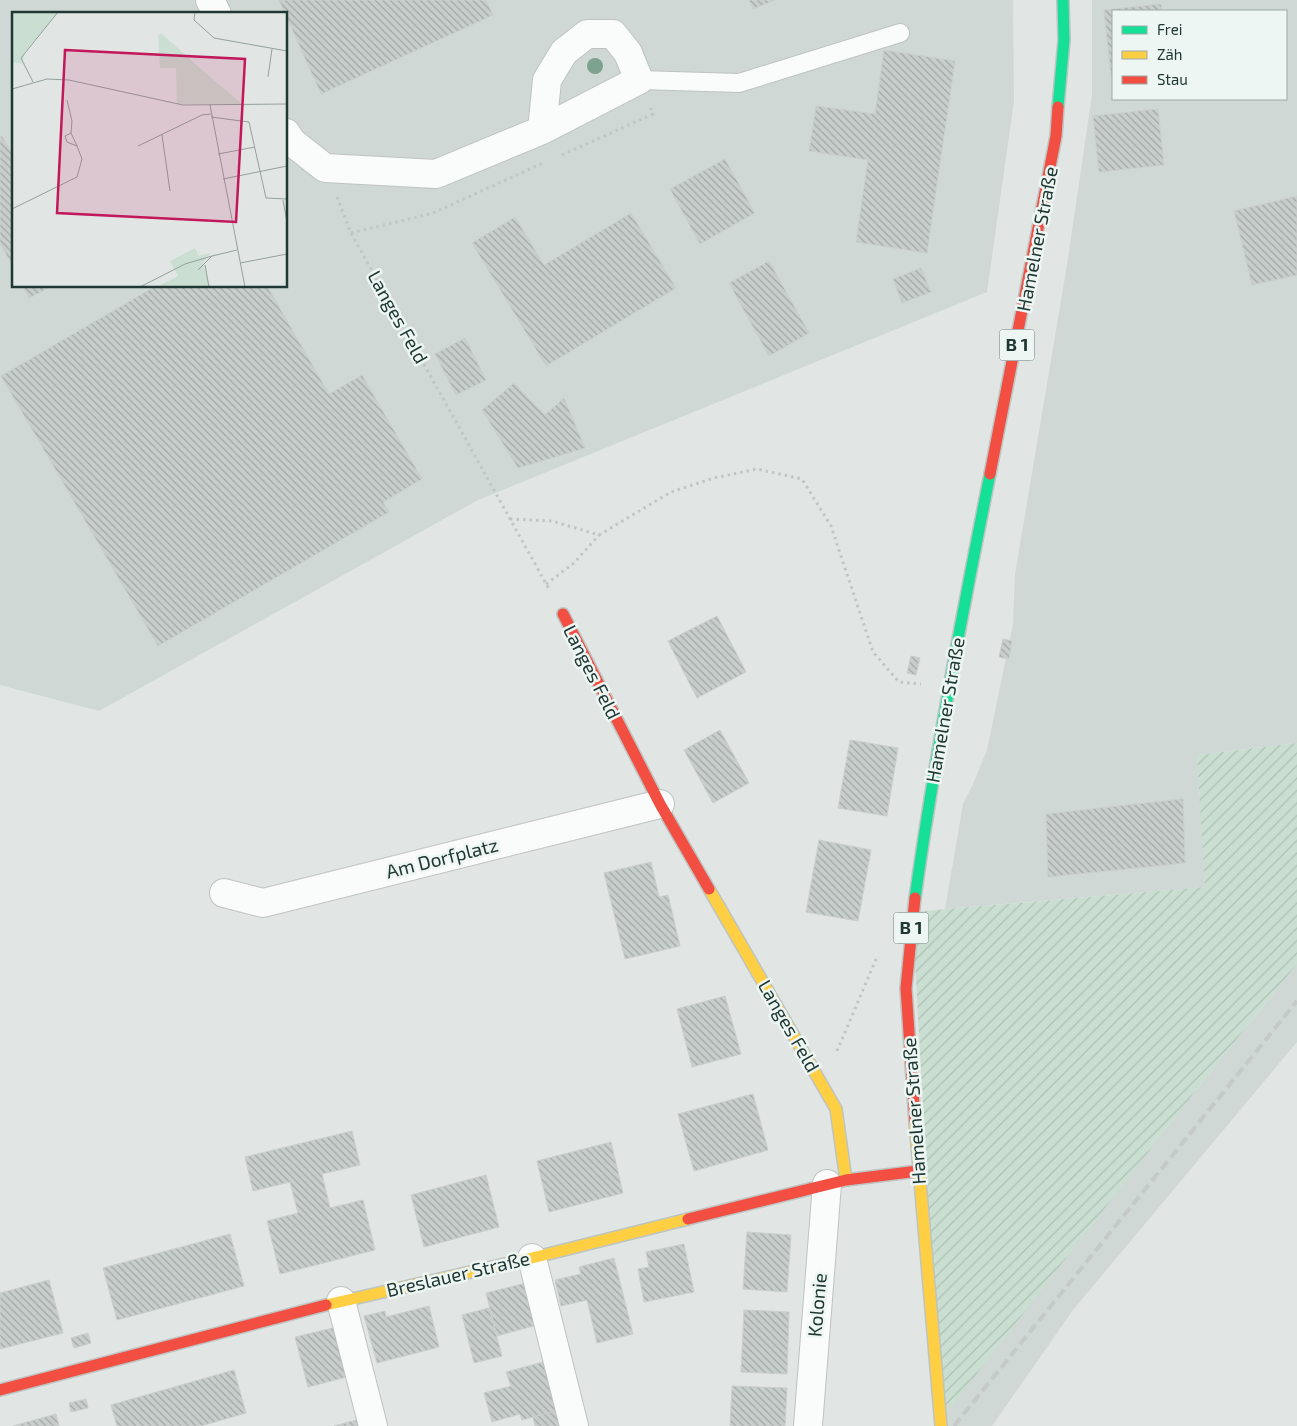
<svg xmlns="http://www.w3.org/2000/svg" width="1297" height="1426" font-family="'Exo 2',sans-serif">
<style>
.built{fill:#cfd8d4;fill-rule:evenodd}
.garden{fill:url(#garden-furrows)}
.building{fill:url(#building-back-hatch);stroke:#cacfcd}
.lines{fill:none;stroke-linecap:round;stroke-linejoin:round}
.lane-casing{stroke:#bec3c1;stroke-width:20}
.street-casing{stroke:#bec3c1;stroke-width:30}
.fast-casing{stroke:#bdc4c2;stroke-width:14}
.slow-casing{stroke:#bdc4c2;stroke-width:14}
.jam-casing{stroke:#bdc4c2;stroke-width:14}
.path{stroke:#bfc7c5;stroke-width:3;stroke-dasharray:2.5 4;stroke-linecap:butt}
.lane{stroke:#fafbfb;stroke-width:18}
.street{stroke:#fafbfb;stroke-width:28}
.fast{stroke:#16e098;stroke-width:11}
.slow{stroke:#ffcf43;stroke-width:11}
.jam{stroke:#f24e42;stroke-width:11}
.rail{stroke:#c5c9c8;stroke-width:4;stroke-dasharray:10 5;stroke-linecap:butt}
.tree{fill:#7da38f}
.labels{text-anchor:middle;stroke-width:5;stroke-linejoin:round;paint-order:stroke}
.shield{fill:#eef6f3;stroke:#5e716d;stroke-width:1}
.shield-label{font-size:18px;font-weight:bold;fill:#203833}
.street-label{font-size:19px;fill:#203833;stroke:#eef6f3}
.inset-road{fill:none;stroke:#94a09d;stroke-width:1}
.view{fill:#c2185b;fill-opacity:0.15;stroke:#c2185b;stroke-width:2.5}
.inset-edge{fill:none;stroke:#203833;stroke-width:2.5}
</style>
<defs>
<pattern id="garden-furrows" width="10" height="10" patternUnits="userSpaceOnUse" patternTransform="scale(1.25)"><rect width="10" height="10" fill="#cadfd2"/><path d="M-1 1l2-2M0 10L10 0M9 11l2-2" fill="none" stroke="#adc0b5"/></pattern>
<pattern id="building-back-hatch" width="6" height="6" patternUnits="userSpaceOnUse" patternTransform="scale(1.25)"><rect width="6" height="6" fill="#c8cecc"/><path d="M-1 5l2 2M0 0l6 6M5-1l2 2" fill="none" stroke="#a2a8a6"/></pattern>
</defs>
<rect width="100%" height="100%" fill="#e1e6e4"/>
<!-- built -->
<g class="built">
<path d="M0,0h1013l1,101 -27,191 -509,208 -379,211 -99,-26zM14,14h272v272h-272z"/>
<path d="M1092,0h205v743l-100,12 9,132 -261,22 18,-105 10,-20 14,-34 26,-126 2,-50 52,-309 25,-170zM1113,11h173v88h-173z"/>
<polygon points="1297,964 1297,1042 1073,1310 992,1426 936,1426 1041,1284"/>
</g>
<!-- garden -->
<polygon class="garden" points="1297,743 1297,964 1200,1085 941,1420 912,912 1205,887 1197,755"/>
<!-- building -->
<g class="building">
<polygon points="279,0 486,0 493,15 321,94"/>
<polygon points="749,0 775,0 753,9"/>
<polygon points="1161,4 1162,11 1113,11 1113,75 1111,76 1104,10"/>
<polygon points="884,50 955,61 927,253 856,242 868,160 809,151 816,106 875,114"/>
<polygon points="1158,109 1164,165 1099,172 1093,116"/>
<polygon points="2,136 14,157 14,269 0,243 0,137"/>
<polygon points="725,159 755,213 700,244 670,189"/>
<polygon points="1297,196 1297,275 1252,285 1234,211"/>
<polygon points="631,213 676,288 546,366 472,243 515,217 544,265"/>
<polygon points="769,261 809,333 769,356 729,283"/>
<polygon points="921,268 931,292 902,303 893,279"/>
<polygon points="23,286 52,286 29,298"/>
<polygon points="156,286 267,286 329,394 362,375 422,479 383,502 389,512 158,646 1,376"/>
<polygon points="465,338 486,380 456,395 435,354"/>
<polygon points="514,383 545,415 564,398 585,448 518,468 482,410"/>
<polygon points="717,616 746,672 697,698 668,641"/>
<polygon points="1003,639 1012,641 1009,659 999,657"/>
<polygon points="911,656 920,658 916,675 907,673"/>
<polygon points="720,730 749,783 713,803 684,750"/>
<polygon points="850,740 898,748 887,816 838,808"/>
<polygon points="1183,799 1185,863 1048,877 1046,814"/>
<polygon points="819,840 871,850 858,921 806,912"/>
<polygon points="651,862 659,897 668,895 680,946 625,959 604,873"/>
<polygon points="725,996 741,1054 692,1067 677,1009"/>
<polygon points="753,1094 768,1150 694,1171 678,1114"/>
<polygon points="352,1131 360,1165 322,1174 330,1208 363,1200 375,1250 280,1274 267,1221 298,1213 290,1182 253,1191 245,1157"/>
<polygon points="611,1142 623,1193 549,1212 537,1161"/>
<polygon points="486,1175 499,1227 424,1247 411,1195"/>
<polygon points="747,1232 791,1235 787,1292 743,1289"/>
<polygon points="230,1234 244,1286 117,1320 103,1268"/>
<polygon points="684,1244 694,1292 644,1302 638,1269 649,1267 646,1252"/>
<polygon points="614,1258 633,1334 597,1343 587,1300 561,1306 555,1280 581,1274 579,1267"/>
<polygon points="49,1280 63,1333 0,1349 0,1293"/>
<polygon points="526,1283 537,1325 497,1336 486,1293"/>
<polygon points="429,1306 439,1347 377,1363 364,1316 385,1311 386,1317"/>
<polygon points="489,1308 502,1356 474,1363 462,1315"/>
<polygon points="744,1310 789,1312 787,1374 741,1372"/>
<polygon points="337,1327 350,1376 308,1387 295,1337"/>
<polygon points="88,1333 91,1343 74,1348 71,1338"/>
<polygon points="543,1362 556,1411 522,1420 520,1414 492,1422 484,1393 511,1386 506,1372"/>
<polygon points="234,1370 246,1413 201,1426 117,1426 111,1405"/>
<polygon points="732,1386 787,1388 785,1426 730,1426"/>
<polygon points="86,1399 88,1408 71,1412 69,1403"/>
<polygon points="556,1411 560,1426 535,1426 533,1417"/>
<polygon points="56,1414 59,1426 13,1426"/>
<polygon points="360,1419 362,1426 334,1426"/>
</g>
<g class="lines">
<defs>
<polyline id="lane" points="639,80 739,83 900,33"/>
<g id="street">
<polyline points="210,0 217,14"/>
<polyline points="286,133 292,142 325,168 436,174 542,130 639,80 628,53 613,34 587,34 564,52 547,80 542,130"/>
<polyline points="224,893 263,903 660,804"/>
<polyline points="532,1258 574,1426"/>
<polyline points="341,1301 373,1426"/>
<polyline points="808,1426 827,1184"/>
</g>
<g id="fast">
<polyline points="1058,107 1064,40 1063,0"/>
<path d="M915,898c20,-142 47,-283 75,-424"/>
</g>
<g id="slow">
<polyline points="709,889 836,1109 846,1180"/>
<polyline points="915,1122 941,1426"/>
<polyline points="326,1305 532,1258 688,1219"/>
</g>
<g id="jam">
<polyline points="990,474 1056,136 1058,107"/>
<polyline points="563,614 660,804 709,889"/>
<polyline points="915,1122 906,988 915,898"/>
<polyline points="688,1219 846,1180 918,1171"/>
<polyline points="0,1390 326,1305"/>
</g>
</defs>
<!-- lane casing -->
<use href="#lane" class="lane-casing"/>
<!-- street casing -->
<use href="#street" class="street-casing"/>
<!-- fast casing -->
<use href="#fast" class="fast-casing"/>
<!-- slow casing -->
<use href="#slow" class="slow-casing"/>
<!-- jam casing -->
<use href="#jam" class="jam-casing"/>
<!-- path -->
<g class="path">
<polyline points="562,155 653,114 649,105"/>
<polyline points="337,197 351,233 549,589"/>
<polyline points="351,233 433,213 543,163"/>
<polyline points="510,519 552,521 599,535 671,492 714,478 757,469 802,479 831,526 873,652 899,682 921,684"/>
<polyline points="546,584 574,563 599,535"/>
<polyline points="837,1051 877,957 879,957"/>
</g>
<!-- lane -->
<use href="#lane" class="lane"/>
<!-- street -->
<use href="#street" class="street"/>
<!-- fast -->
<use href="#fast" class="fast"/>
<!-- slow -->
<use href="#slow" class="slow"/>
<!-- jam -->
<use href="#jam" class="jam"/>
<!-- rail -->
<polyline class="rail" points="954,1426 1297,1001"/>
</g>
<!-- trees -->
<circle class="tree" cx="595" cy="66" r="8"/>
<g class="labels">
<!-- shield labels -->
<g class="shield">
<rect x="999.5" y="329.5" width="35" height="31" rx="4"/>
<rect x="893.5" y="912.5" width="35" height="31" rx="4"/>
</g>
<g class="shield-label">
<text x="1017" y="351">B 1</text>
<text x="911" y="934">B 1</text>
</g>
<!-- street labels -->
<g class="street-label">
<text transform="translate(1037 239) rotate(-79)" y="7">Hamelner Straße</text>
<text transform="translate(398 317) rotate(61)" y="7">Langes Feld</text>
<text transform="translate(592 672) rotate(63)" y="7">Langes Feld</text>
<text transform="translate(945 710) rotate(-80)" y="7">Hamelner Straße</text>
<text transform="translate(442 858) rotate(-14)" y="7">Am Dorfplatz</text>
<text transform="translate(789 1026) rotate(60)" y="7">Langes Feld</text>
<text transform="translate(914 1111) rotate(-94)" y="7">Hamelner Straße</text>
<text transform="translate(458 1274) rotate(-13)" y="7">Breslauer Straße</text>
<text transform="translate(817 1305) rotate(-85)" y="7">Kolonie</text>
</g>
</g>
<!-- overview -->
<g transform="translate(12 12)">
<rect width="275" height="275" fill="#e1e6e4"/>
<path d="M0,0h46l-33,40 -3,12 -10,-2z" fill="#cadfd2"/>
<path d="M183,236l4,8 11,-3 -7,10 7,24h-54l22,-11 -8,-15z" fill="#cadfd2"/>
<path d="M149,21l40,36 41,35h-65l-1,-36h-16l-2,-32z" fill="#cadfd2"/>
<path class="inset-road" d="M183,0l-1,8 20,18 73,13M256,65l4,-28M21,70l-12,-24 37,-46M0,77l35,-10 22,1 114,25 104,-1M55,88l5,21 -1,12M198,93l35,182M199,105l38,5 17,76 21,1M150,123l8,56M126,134l64,-31 9,-1M206,142l37,-7M211,167l64,-13M271,188l4,22M0,197l65,-32 5,-18 -5,-13 -6,-13 -6,3 2,6 10,4M228,251l47,-9M193,253l4,22M186,258l14,-14 25,-6M128,275l45,-23 27,-8"/>
<path class="view" d="M53,38l180,9 -9,163 -179,-9z"/>
<rect width="275" height="275" class="inset-edge"/>
</g>
<!-- legend -->
<rect x="1112" y="10" width="175" height="90" fill="#eef6f3" stroke="#9caaa6"/>
<rect x="1122" y="26" width="25" height="8" fill="#16e098" stroke="#9caaa6"/>
<text x="1157" y="35" font-size="15" fill="#203833">Frei</text>
<rect x="1122" y="51" width="25" height="8" fill="#ffcf43" stroke="#9caaa6"/>
<text x="1157" y="60" font-size="15" fill="#203833">Zäh</text>
<rect x="1122" y="76" width="25" height="8" fill="#f24e42" stroke="#9caaa6"/>
<text x="1157" y="85" font-size="15" fill="#203833">Stau</text>
</svg>
